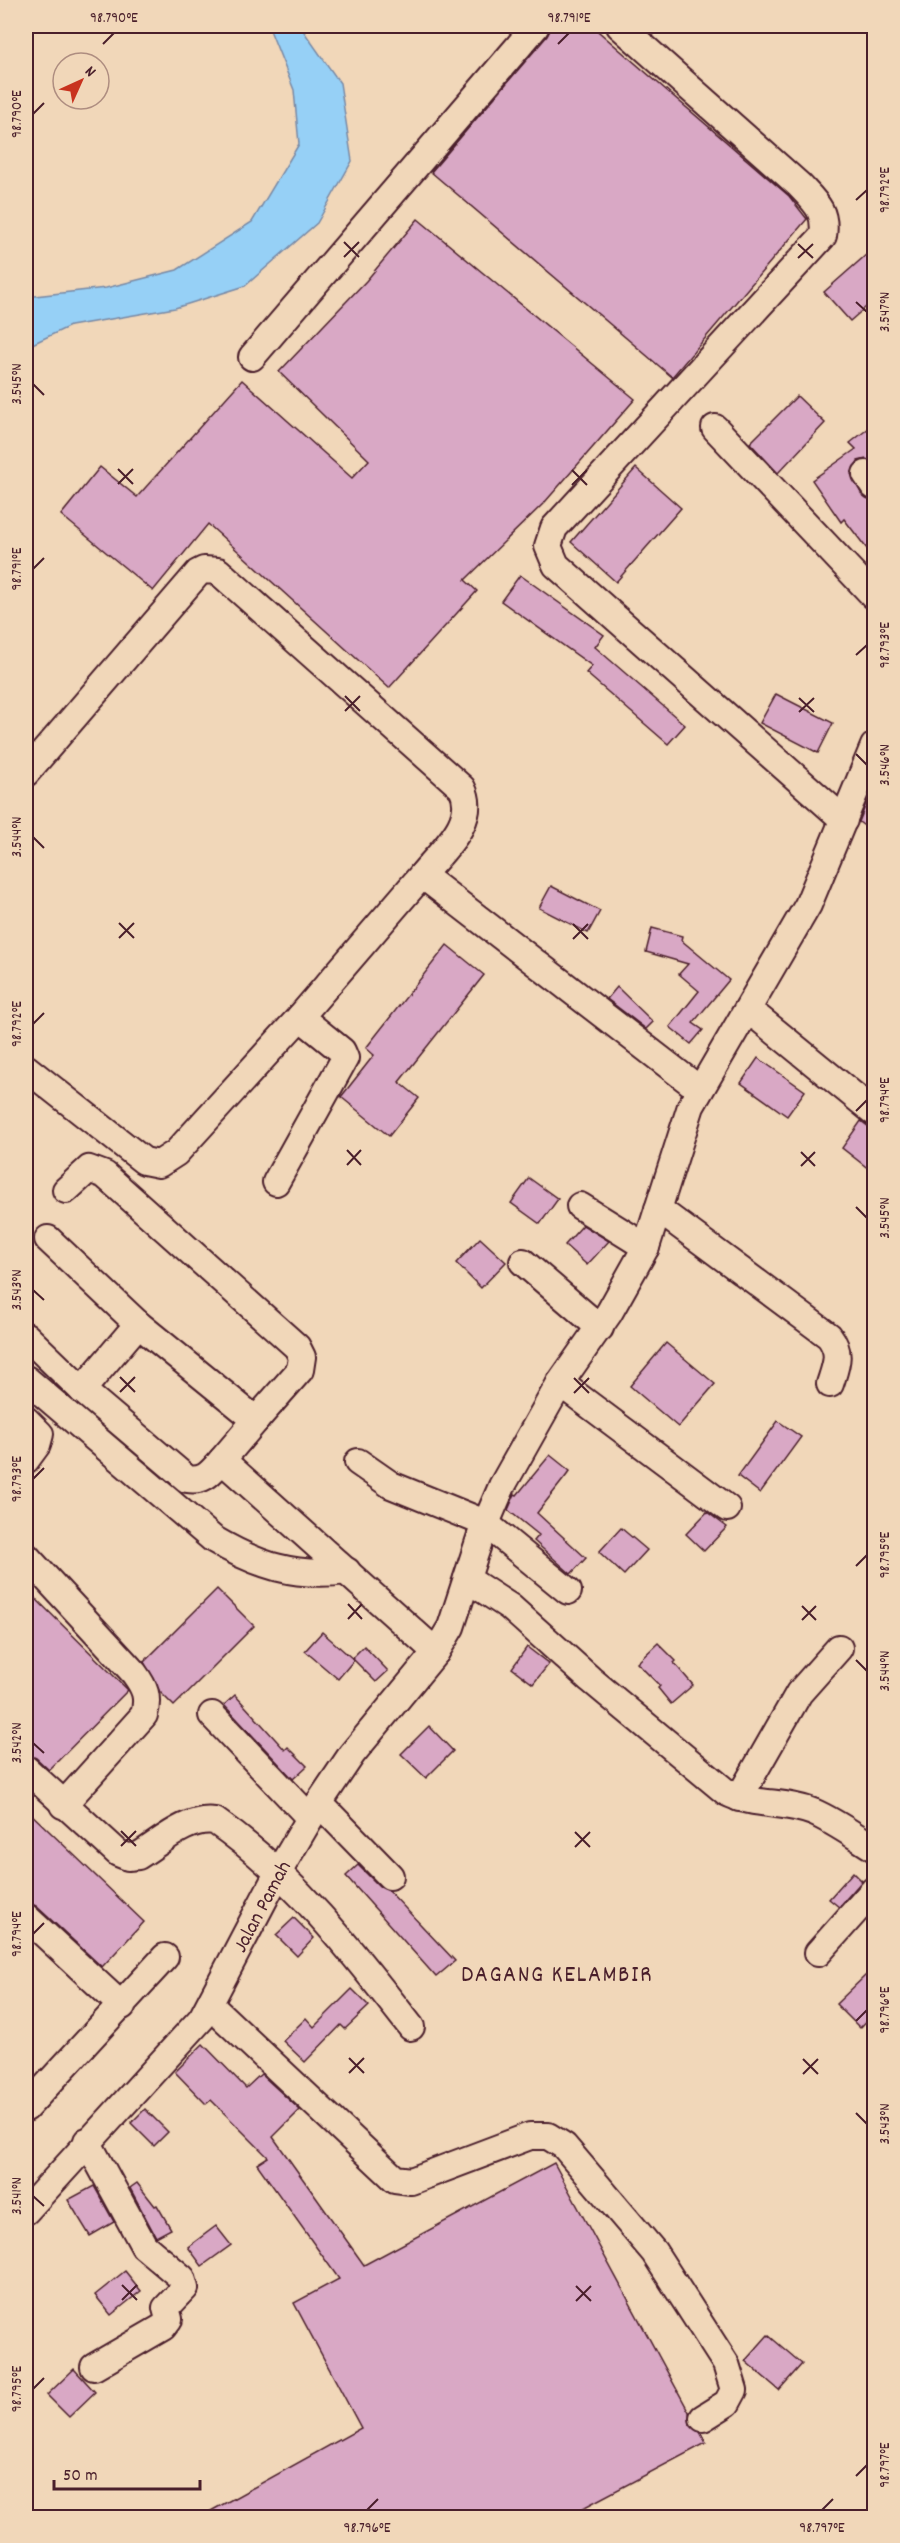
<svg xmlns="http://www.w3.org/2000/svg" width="900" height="2543" font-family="Dekko,sans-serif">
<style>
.water{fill:#96d0f6;stroke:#7889a5;stroke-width:1.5}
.building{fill:#d9a8c5;stroke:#4a1f2b;stroke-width:1.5}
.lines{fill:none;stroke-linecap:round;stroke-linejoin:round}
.minor-casing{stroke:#4a1f2b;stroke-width:30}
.minor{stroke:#f1d7b9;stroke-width:26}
.ticks{fill:none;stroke:#4a1f2b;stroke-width:2}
.labels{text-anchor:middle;stroke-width:4.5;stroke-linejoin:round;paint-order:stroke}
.street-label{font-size:21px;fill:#4a1f2b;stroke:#f1d7b9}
.quarter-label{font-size:24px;letter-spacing:1.5px;fill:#4a1f2b;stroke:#f1d7b9}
.neatline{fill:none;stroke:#4a1f2b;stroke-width:2}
.ticks-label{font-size:15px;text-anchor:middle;fill:#4a1f2b}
</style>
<rect width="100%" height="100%" fill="#f1d7b9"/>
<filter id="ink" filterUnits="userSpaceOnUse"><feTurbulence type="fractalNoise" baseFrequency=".0167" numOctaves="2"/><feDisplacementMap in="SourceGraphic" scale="12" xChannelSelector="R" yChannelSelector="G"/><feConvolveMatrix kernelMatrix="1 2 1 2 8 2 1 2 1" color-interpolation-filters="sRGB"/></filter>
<g filter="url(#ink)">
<!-- water -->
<polygon class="water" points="264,26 300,26 340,83 352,161 317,223 245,286 175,308 70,326 26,347 26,297 106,288 177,270 252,222 299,144 294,90 270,30"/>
<!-- building -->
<g class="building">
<polygon points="552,26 592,26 789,196 807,219 672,377 431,172 547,36"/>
<polygon points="418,219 635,399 545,502 465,580 477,591 389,688 208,524 153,591 61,515 100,467 137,497 242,380 352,478 369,460 279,372 366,281"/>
<polygon points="874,248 874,300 850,321 824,292"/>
<polygon points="797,396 825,423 778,473 750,443"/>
<polygon points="874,424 874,462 866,459 858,461 851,474 862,495 874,501 874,558 844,519 841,522 812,480 856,449 850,443"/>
<polygon points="636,468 681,508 616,582 571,542"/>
<polygon points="520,575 604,635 595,647 685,725 668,744 586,673 592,666 501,601"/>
<polygon points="776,694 833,723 818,753 760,723"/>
<polygon points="874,784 874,833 859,822"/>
<polygon points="551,886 600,911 588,933 539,908"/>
<polygon points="652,928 682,936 681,940 729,980 693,1023 703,1030 691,1044 670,1027 699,991 679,974 688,964 646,952"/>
<polygon points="447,945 484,975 399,1082 419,1098 389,1136 341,1097 374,1055 366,1048"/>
<polygon points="617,987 653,1022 646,1029 607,999"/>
<polygon points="758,1058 805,1091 787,1116 741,1083"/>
<polygon points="861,1121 874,1131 874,1173 842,1148"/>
<polygon points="529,1178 558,1199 540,1224 511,1203"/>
<polygon points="583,1225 609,1241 587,1265 565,1245"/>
<polygon points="480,1238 506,1262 481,1288 456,1263"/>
<polygon points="666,1343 715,1384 678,1427 630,1386"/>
<polygon points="778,1421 801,1437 760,1493 738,1476"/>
<polygon points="550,1455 570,1471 537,1513 586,1558 571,1574 534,1541 539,1535 508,1510 515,1494 517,1495"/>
<polygon points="707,1512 727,1527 704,1551 686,1534"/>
<polygon points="621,1528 647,1550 624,1575 599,1552"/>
<polygon points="26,1589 128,1690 49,1770 36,1758 26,1754"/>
<polygon points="217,1589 254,1626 174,1706 160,1692 144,1662"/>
<polygon points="322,1632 354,1660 338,1679 305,1651"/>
<polygon points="658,1643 676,1661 674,1663 693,1685 671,1704 658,1688 660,1686 637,1663"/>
<polygon points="364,1646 388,1671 376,1682 352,1658"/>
<polygon points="527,1647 549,1664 533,1684 512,1668"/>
<polygon points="235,1695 285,1750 288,1747 307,1766 293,1779 224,1705"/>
<polygon points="429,1726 453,1751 426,1778 401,1754"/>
<polygon points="26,1809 144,1922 102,1967 36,1906 26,1902"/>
<polygon points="358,1865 379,1886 389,1891 455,1961 436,1977 346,1876"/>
<polygon points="853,1872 862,1881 839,1907 829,1899"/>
<polygon points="294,1918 314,1938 297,1956 276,1935"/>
<polygon points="866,1975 874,1983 874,2013 860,2028 836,2004"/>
<polygon points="352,1989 369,2006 345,2029 341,2025 305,2062 283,2041 306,2018 314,2027"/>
<polygon points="203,2044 246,2088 261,2074 300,2110 273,2137 364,2265 554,2163 689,2412 690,2425 700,2432 706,2443 566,2517 200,2517 361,2428 294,2303 339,2279 257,2164 268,2157 211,2100 206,2104 175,2072"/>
<polygon points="145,2109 168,2132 154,2146 131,2123"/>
<polygon points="137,2183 155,2206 157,2205 171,2229 156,2237 130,2188"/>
<polygon points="94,2186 114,2222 90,2236 68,2200"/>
<polygon points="216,2226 231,2245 202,2266 188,2247"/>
<polygon points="125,2271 141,2291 111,2315 95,2295"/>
<polygon points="768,2335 802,2364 779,2390 745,2361"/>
<polygon points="74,2369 95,2392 69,2417 47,2395"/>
</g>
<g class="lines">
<defs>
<g id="minor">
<path d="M620,26l179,159c16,17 28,26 24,51l-269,292 -6,18 8,19 288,255"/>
<polyline points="252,357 536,26"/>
<polyline points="715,428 874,596"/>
<polyline points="866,474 874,486"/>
<path d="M26,773l172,-200 6,-3 14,1 244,217c17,33 -21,63 -40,87"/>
<polyline points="747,1012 760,1019 874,1112"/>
<polyline points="26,1068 144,1161 159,1164 176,1153 300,1017 422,875 699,1089"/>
<polyline points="276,1182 345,1058 342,1051 300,1017"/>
<polyline points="66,1190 89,1169 105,1175 297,1347 302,1357 300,1370 256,1420"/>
<polyline points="580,1206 646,1247"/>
<path d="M658,1209l171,127c13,17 7,29 1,48"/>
<polyline points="48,1239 138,1324 256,1420 222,1460 436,1652"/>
<polyline points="523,1262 600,1328"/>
<path d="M26,1336l56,54 105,89c18,3 24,-7 35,-19"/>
<path d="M26,1379l187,160c44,26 82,39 134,32"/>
<polyline points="560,1383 727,1508"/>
<polyline points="82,1390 138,1324"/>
<polyline points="26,1420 40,1434 37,1445 26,1460"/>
<polyline points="358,1462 391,1485 485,1523 568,1591"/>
<path d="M26,1556l108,117c11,15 15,24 10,42l-81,90"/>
<path d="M467,1579l43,28 80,72 136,113c30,15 57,8 87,20 21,9 42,24 61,36"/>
<polyline points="212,1715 310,1818"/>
<path d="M26,1769l92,84 10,4 10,-1c22,-13 50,-40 77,-35 79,55 137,130 196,206"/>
<polyline points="739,1798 799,1693 839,1648"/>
<polyline points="319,1803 390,1876"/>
<polyline points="26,1917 122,2006"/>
<polyline points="818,1953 874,1890"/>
<polyline points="210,2005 395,2179 411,2181 530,2136 548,2136 564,2146 654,2252 726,2364 734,2390 727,2403 703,2418"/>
<polyline points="26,2108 165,1957"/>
<polyline points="87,2141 144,2246 182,2278 185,2288 166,2308 169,2319 163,2327 94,2367"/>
<polyline points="26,2211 202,2018 279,1871 319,1803 352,1754 436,1652 451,1627 481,1535 502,1486 560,1383 609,1313 646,1247 691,1106 808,905 874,746"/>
</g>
</defs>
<!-- minor casing -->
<use href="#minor" class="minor-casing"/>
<!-- minor -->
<use href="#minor" class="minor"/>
</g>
</g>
<!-- ticks -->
<path class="ticks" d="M103,44l11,-11M558,44l11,-11M33,114l11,-11M856,200l11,-10M344,242l15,15M798,244l15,14M344,257l15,-15M798,258l15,-14M856,302l11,10M33,384l11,11M118,469l15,15M572,470l15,15M118,484l15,-15M572,485l15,-15M33,569l11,-11M856,655l11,-10M345,696l15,15M799,698l15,14M345,711l15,-15M799,712l15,-14M856,754l11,11M33,837l11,11M119,923l15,15M573,924l15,15M119,938l15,-15M573,939l15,-15M33,1024l11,-11M856,1111l11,-11M347,1150l14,15M801,1152l14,14M347,1165l14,-15M801,1166l14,-14M856,1207l11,11M33,1290l11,10M120,1377l15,15M574,1378l15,15M120,1392l15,-15M574,1393l15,-15M33,1479l11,-11M856,1566l11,-11M348,1604l14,15M802,1606l14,14M348,1619l14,-15M802,1620l14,-14M856,1660l11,11M33,1743l11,10M121,1831l15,15M575,1832l15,15M121,1846l15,-15M575,1847l15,-15M33,1934l11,-11M856,2021l11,-11M349,2058l15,15M803,2059l15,15M349,2073l15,-15M803,2074l15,-15M856,2113l11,11M33,2196l11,10M122,2285l15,15M576,2286l15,15M122,2300l15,-15M576,2301l15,-15M33,2389l11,-11M856,2476l11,-11M367,2510l11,-11M822,2510l11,-11"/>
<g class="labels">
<!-- street labels -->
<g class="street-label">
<text transform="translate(261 1906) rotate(-62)" y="7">Jalan Pamah</text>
</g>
<!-- quarter labels -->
<g class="quarter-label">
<text x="557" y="1981">DAGANG KELAMBIR</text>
</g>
</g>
<!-- margin -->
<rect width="900" height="2543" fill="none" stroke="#f1d7b9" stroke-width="66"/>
<!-- north arrow -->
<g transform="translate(81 81) rotate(45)"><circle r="28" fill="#f1d7b9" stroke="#ae8d80" stroke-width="1.5"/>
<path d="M0-4.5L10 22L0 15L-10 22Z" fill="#c8321e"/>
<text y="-9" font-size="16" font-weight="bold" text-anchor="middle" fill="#4a1f2b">N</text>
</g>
<!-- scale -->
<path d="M54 2480v9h146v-9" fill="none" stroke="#4a1f2b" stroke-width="3"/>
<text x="63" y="2480" font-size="18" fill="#4a1f2b" stroke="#f1d7b9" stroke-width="4.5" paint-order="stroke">50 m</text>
<rect x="33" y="33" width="834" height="2477" class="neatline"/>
<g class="ticks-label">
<text x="114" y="22">98.790°E</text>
<text x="569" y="22">98.791°E</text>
<text transform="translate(16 114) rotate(-90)" y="5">98.790°E</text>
<text transform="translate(884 190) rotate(-90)" y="5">98.792°E</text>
<text transform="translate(884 312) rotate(-90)" y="5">3.547°N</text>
<text transform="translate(16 384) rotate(-90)" y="5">3.545°N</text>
<text transform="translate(16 569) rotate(-90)" y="5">98.791°E</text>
<text transform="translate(884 645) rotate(-90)" y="5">98.793°E</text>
<text transform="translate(884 765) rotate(-90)" y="5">3.546°N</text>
<text transform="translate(16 837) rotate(-90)" y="5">3.544°N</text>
<text transform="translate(16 1024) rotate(-90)" y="5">98.792°E</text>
<text transform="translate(884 1100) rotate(-90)" y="5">98.794°E</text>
<text transform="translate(884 1218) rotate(-90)" y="5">3.545°N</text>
<text transform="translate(16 1290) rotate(-90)" y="5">3.543°N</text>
<text transform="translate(16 1479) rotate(-90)" y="5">98.793°E</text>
<text transform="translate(884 1555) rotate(-90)" y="5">98.795°E</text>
<text transform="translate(884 1671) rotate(-90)" y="5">3.544°N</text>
<text transform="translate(16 1743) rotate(-90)" y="5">3.542°N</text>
<text transform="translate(16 1934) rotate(-90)" y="5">98.794°E</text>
<text transform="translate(884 2010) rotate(-90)" y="5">98.796°E</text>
<text transform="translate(884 2124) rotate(-90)" y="5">3.543°N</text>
<text transform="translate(16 2196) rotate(-90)" y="5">3.541°N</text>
<text transform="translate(16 2389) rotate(-90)" y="5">98.795°E</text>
<text transform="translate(884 2465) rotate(-90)" y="5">98.797°E</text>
<text x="367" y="2532">98.796°E</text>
<text x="822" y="2532">98.797°E</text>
</g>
</svg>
